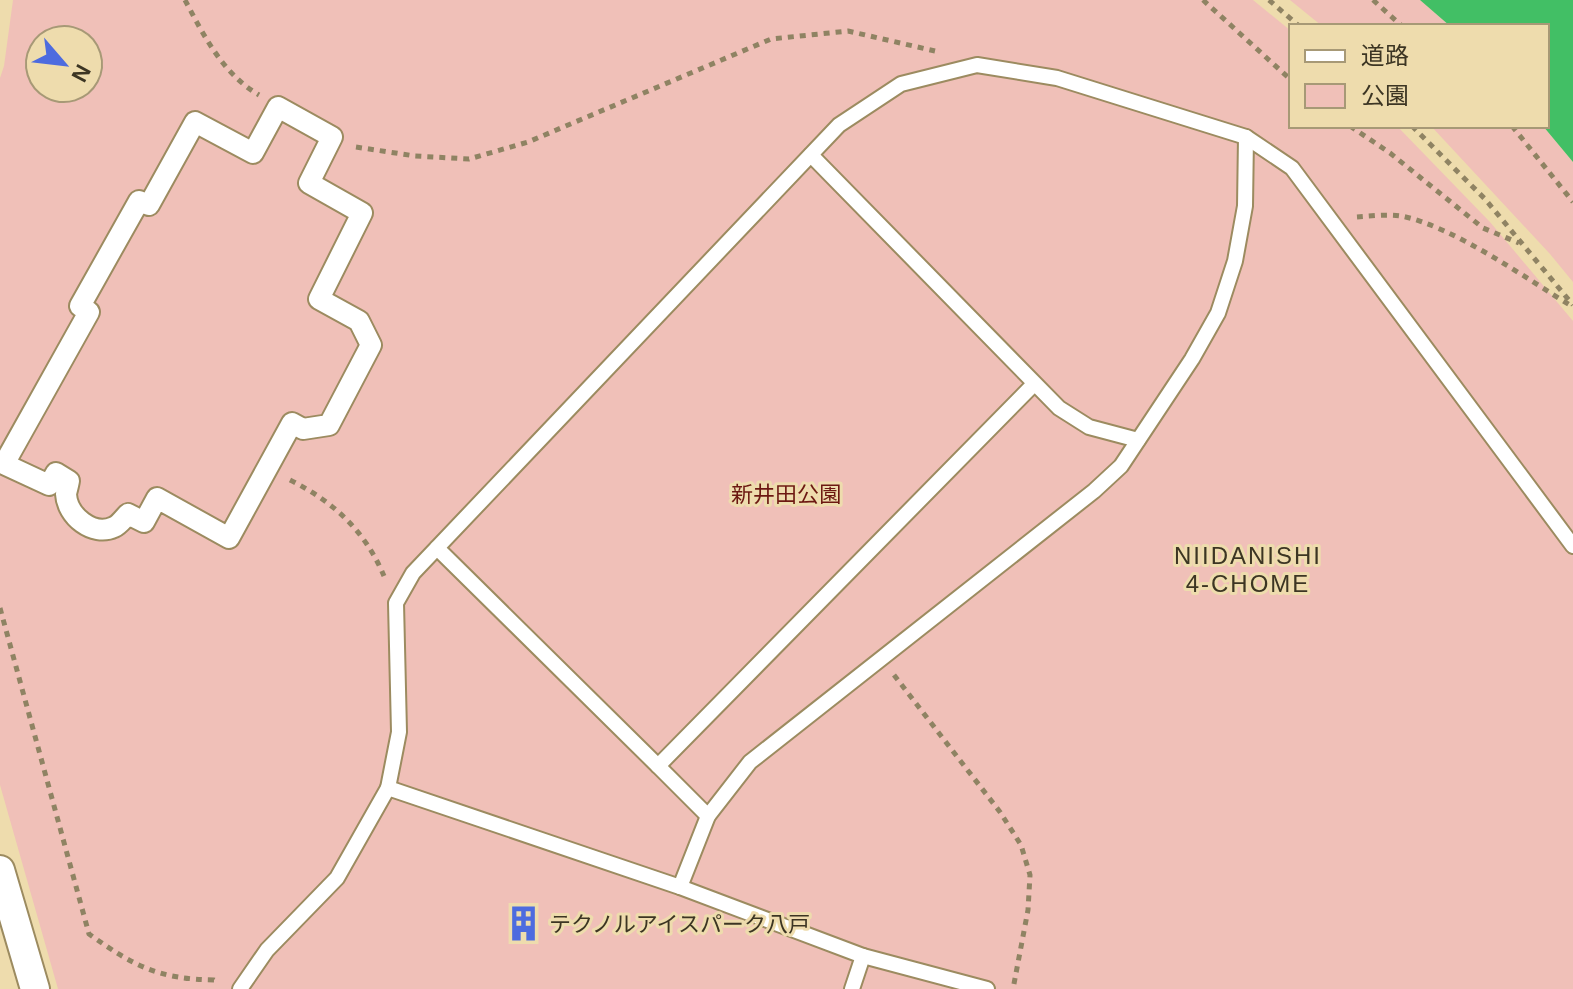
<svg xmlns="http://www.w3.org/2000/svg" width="1573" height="989" font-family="Helvetica,'Noto Sans JP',sans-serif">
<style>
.green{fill:#f0c0b8;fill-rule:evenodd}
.water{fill:#42bf65}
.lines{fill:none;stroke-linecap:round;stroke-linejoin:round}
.service-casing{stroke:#9c8b60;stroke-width:18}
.pedestrian-casing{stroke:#9c8b60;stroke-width:24}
.minor-casing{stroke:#9c8b60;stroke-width:32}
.path{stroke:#8f8363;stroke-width:5;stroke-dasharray:6 6;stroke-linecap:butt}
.service{stroke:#fff;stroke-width:14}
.pedestrian{stroke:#fff;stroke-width:20}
.minor{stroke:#fff;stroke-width:28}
.labels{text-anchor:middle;stroke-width:6;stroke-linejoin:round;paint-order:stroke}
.park-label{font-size:22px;fill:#6c1811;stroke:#eedcad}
.poi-label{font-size:22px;fill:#3c3523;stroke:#eedcad;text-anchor:start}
.neighbourhood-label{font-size:24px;letter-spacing:2px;fill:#3c3523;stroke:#eedcad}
</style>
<rect width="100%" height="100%" fill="#eedcad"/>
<!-- green -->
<g class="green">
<path d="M13,0h1240l38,31v95h106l93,96 83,99v668h-1515l-58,-204v-707l4,-12zM40,40h48v48h-48z"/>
<polygon points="1290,0 1420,0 1450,26 1322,26"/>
<polygon points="1431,126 1543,126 1573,162 1573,282 1550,254"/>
</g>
<!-- water -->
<polygon class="water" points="1420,0 1573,0 1573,162 1543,126 1547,126 1547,26 1450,26"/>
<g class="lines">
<defs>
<g id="service">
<polyline points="811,155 1059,408 1089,427 1138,440"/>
<polyline points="437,548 658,766"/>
<polyline points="388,788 399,732 396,603 413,573 839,125 901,84 977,65 1057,78 1246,137 1292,168 1573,546"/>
<polyline points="708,816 658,766 1033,385"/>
<polyline points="680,887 708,816 750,762 1094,491 1121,466 1192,359 1218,313 1235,261 1245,206 1246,137"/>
<polyline points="240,989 267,950 337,878 388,788 680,887 863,956"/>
<polyline points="852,989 863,956 987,989"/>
</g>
<path id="pedestrian" d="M278,107l54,30 -23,46 53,30 -43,86 40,22 12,24 -42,80 -26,4 -11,-6 -63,115 -72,-40 -13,24 -16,-8c-4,4 -9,11 -14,13 -21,10 -47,-11 -48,-33 0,-1 3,-12 3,-13l-13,-8 -7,12 -45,-21 85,-152 -9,-6 59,-105 10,4 46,-83 58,31z"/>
<polyline id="minor" points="0,870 35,989"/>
</defs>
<!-- service casing -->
<use href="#service" class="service-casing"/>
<!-- pedestrian casing -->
<use href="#pedestrian" class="pedestrian-casing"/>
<!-- minor casing -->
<use href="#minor" class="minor-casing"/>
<!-- path -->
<g class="path">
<path d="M185,0c19,36 38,74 74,95"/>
<polyline points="1203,0 1291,80"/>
<polyline points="1269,0 1299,26"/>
<polyline points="1373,0 1402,26"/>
<polyline points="1350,126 1390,153 1483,228 1519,243"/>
<polyline points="1412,126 1485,199 1573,305"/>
<polyline points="1512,126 1573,202"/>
<polyline points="356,147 415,156 469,159 528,142 771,39 848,31 935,51"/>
<path d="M1357,217c14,-1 30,-3 44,-1 52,10 126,63 172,91"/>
<path d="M290,480c44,22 75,51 94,96"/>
<path d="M0,608l89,326c45,32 69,45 125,46l5,3"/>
<polyline points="894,675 1000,812 1021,845 1030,875 1028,910 1013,989"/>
</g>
<!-- service -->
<use href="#service" class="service"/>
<!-- pedestrian -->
<use href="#pedestrian" class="pedestrian"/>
<!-- minor -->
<use href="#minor" class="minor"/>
</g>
<!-- icons -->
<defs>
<symbol id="building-bare" viewBox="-9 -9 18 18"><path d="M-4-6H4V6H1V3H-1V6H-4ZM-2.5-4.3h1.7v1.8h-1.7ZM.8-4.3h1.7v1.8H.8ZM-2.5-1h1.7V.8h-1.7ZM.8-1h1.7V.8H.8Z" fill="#4d6bdf" stroke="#eedcad" stroke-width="2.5" paint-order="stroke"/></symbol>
</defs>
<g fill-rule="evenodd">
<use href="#building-bare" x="498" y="898" width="51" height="51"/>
</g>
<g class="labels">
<!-- park labels -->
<g class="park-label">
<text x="786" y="502">新井田公園</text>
</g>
<!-- poi labels -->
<g class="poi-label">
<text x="549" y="932">テクノルアイスパーク八戸</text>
</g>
<!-- neighbourhood labels -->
<g class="neighbourhood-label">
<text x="1248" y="564">NIIDANISHI<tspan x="1248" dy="28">4-CHOME</tspan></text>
</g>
</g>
<!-- legend -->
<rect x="1289" y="24" width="260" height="104" fill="#eedcad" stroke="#a79976" stroke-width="2"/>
<rect x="1305" y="50" width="40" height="12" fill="#ffffff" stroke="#a79976" stroke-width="2"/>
<text x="1361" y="64" font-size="24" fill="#3c3523">道路</text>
<rect x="1305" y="84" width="40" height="24" fill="#f0c0b8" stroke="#a79976" stroke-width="2"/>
<text x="1361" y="104" font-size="24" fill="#3c3523">公園</text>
<!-- north arrow -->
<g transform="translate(64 64) rotate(118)"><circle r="38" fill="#eedcad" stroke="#a79976" stroke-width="2"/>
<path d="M0-6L14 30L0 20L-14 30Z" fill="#4d6bdf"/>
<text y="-12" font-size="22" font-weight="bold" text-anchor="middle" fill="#3c3523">N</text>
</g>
</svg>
